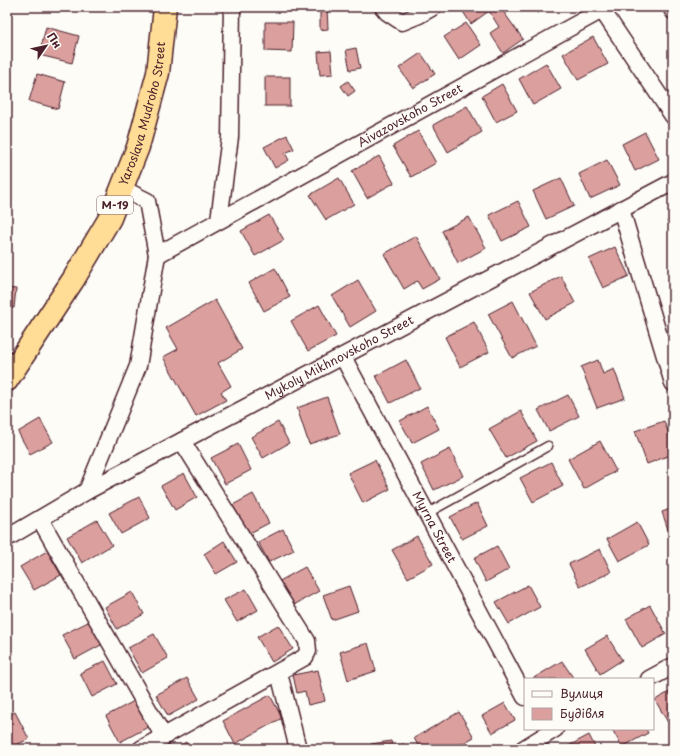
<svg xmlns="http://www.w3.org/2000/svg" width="680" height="756" font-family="'Playpen Sans',sans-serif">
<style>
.building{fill:#dba09e;stroke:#4a1f2b}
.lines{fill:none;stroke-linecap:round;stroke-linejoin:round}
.lane-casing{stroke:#4a1f2b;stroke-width:11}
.street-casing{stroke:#4a1f2b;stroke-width:19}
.highway-casing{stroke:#4a1f2b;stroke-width:25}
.lane{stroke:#fdfcf7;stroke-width:8}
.street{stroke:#fdfcf7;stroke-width:16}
.highway{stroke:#ffdd96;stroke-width:22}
.labels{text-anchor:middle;stroke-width:3;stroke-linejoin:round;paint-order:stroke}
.shield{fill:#fdfcf7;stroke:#806168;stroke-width:1}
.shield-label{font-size:11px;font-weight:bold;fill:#4a1f2b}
.street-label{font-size:12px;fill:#4a1f2b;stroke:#fdfcf7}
</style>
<rect width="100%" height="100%" fill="#fdfcf7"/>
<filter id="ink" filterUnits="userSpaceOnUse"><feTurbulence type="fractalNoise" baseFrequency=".025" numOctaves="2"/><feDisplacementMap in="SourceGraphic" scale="8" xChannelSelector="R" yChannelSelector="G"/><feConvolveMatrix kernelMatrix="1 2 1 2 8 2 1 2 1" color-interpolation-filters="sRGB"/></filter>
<g filter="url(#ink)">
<!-- building -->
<g class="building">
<polygon points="320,7 327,7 328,29 320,30"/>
<polygon points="460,7 500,7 523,39 503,53 490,33 499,27 489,11 471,24"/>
<polygon points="533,7 547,7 537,13"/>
<polygon points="265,22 293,22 292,52 265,51"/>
<polygon points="466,23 481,45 459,60 444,37"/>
<polygon points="46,27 79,36 72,63 39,55"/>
<polygon points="593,37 608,64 578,80 563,54"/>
<polygon points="356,48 360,68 350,70 346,50"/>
<polygon points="331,51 333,74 320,75 318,52"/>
<polygon points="421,53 435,74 413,88 399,68"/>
<polygon points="546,63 561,89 533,105 519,79"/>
<polygon points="37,74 65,82 58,109 29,101"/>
<rect x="265" y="77" width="25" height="29"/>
<polygon points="348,81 355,91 348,96 341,86"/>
<polygon points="502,84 517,111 496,122 482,96"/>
<polygon points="467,106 482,132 448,152 433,125"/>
<polygon points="7,122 10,123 7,136"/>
<polygon points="418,131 436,163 411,177 393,146"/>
<polygon points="645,132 659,159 635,171 622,144"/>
<polygon points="287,135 294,149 285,153 289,160 275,168 264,147"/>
<polygon points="379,156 394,183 367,198 352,171"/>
<polygon points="607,160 620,185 590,199 579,174"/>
<polygon points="339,178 354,204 326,220 310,195"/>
<polygon points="561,178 574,206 546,219 533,191"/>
<polygon points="518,201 531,227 502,241 489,215"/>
<polygon points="269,215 284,240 255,256 241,231"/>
<polygon points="469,217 486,248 458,263 442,231"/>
<polygon points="673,218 673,231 667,221"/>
<polygon points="416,236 440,279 422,289 417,281 404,289 384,254"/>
<polygon points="615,247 629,276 603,288 589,259"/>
<polygon points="275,268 290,297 264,311 249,283"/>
<polygon points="561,276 575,303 545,319 530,292"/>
<polygon points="358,280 376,311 350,327 332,296"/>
<polygon points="7,288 16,289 14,308 7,308"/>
<polygon points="215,300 242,349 218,363 231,386 221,392 226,400 196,416 163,357 178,349 166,328"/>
<polygon points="513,301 536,346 512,358 488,314"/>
<polygon points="319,305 336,336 308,351 291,321"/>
<polygon points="474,322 489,352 460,367 445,337"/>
<polygon points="406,360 420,388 390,403 376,376"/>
<polygon points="598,360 603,374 614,369 625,398 597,408 581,367"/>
<polygon points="568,395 579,416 549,431 538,410"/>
<polygon points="327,397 340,434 309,444 297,408"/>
<polygon points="427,406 439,429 412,443 400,421"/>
<polygon points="521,411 537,441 506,458 489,429"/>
<polygon points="40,419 53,442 30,454 18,432"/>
<polygon points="664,421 673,445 673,454 647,464 635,431"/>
<polygon points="278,422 289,443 263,458 251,437"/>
<polygon points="600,441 616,471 584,489 568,459"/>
<polygon points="238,444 251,470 225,484 211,458"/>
<polygon points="450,449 463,476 434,490 421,464"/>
<polygon points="375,460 390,489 363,503 348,473"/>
<polygon points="551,462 563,486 533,502 520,478"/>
<polygon points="184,473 197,497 175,510 161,486"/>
<polygon points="253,494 269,523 244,536 229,507"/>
<polygon points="139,497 150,518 121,534 109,513"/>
<polygon points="477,503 488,526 462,539 450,517"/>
<polygon points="673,508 673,541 672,541 662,512"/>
<polygon points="97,520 112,545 82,563 67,537"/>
<polygon points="637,522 649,545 619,561 607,539"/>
<polygon points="283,529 294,550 269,562 258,542"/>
<polygon points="417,536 433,564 408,578 392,550"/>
<polygon points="224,541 237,562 216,574 204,554"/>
<polygon points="497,546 509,569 486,582 474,558"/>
<polygon points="600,549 611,572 580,587 569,564"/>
<polygon points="47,551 61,575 34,590 20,567"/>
<polygon points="305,567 319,591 290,607 276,583"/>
<polygon points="528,585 540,607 509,624 496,602"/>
<polygon points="349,586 358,611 332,620 323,595"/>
<polygon points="246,589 258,610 237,622 224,600"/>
<polygon points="132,592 144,614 117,629 105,607"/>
<polygon points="650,605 666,634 642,648 626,619"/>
<polygon points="90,621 103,644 75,659 62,635"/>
<polygon points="278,625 293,649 272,662 257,637"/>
<polygon points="154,634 168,658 142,673 128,648"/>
<polygon points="607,636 622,660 600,674 585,649"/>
<polygon points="368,643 376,671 348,680 340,652"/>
<polygon points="105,661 117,684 92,697 80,673"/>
<polygon points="562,661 574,679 532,679"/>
<polygon points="318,670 325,701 308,705 305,691 297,693 293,675"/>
<polygon points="187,678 199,699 168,716 156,695"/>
<polygon points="673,690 673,725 670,726 655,700"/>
<polygon points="270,695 282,718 235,744 223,721"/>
<polygon points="136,700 150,726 120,742 106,716"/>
<polygon points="505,703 515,720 492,733 482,716"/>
<polygon points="15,712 29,739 7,749 7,716"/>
<polygon points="459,712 474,737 452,749 420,749 414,738"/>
<polygon points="612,729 646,729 648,733 622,747"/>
<polygon points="589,735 596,749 563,749"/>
<polygon points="391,741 392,746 404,744 405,749 372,749 371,744"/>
<polygon points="186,742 189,749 174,749"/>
</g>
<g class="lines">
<defs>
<polyline id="lane" points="426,514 548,446"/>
<g id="street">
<polyline points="383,7 387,12 402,22 419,15 433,7"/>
<polyline points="600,7 673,116"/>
<polyline points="671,7 673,11"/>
<polyline points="621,209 673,383"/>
<polyline points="219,220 230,137 232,7"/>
<path id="s1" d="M157,255l445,-245"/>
<path id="s2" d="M343,357l182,340"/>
<polyline points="87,491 138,366 157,255 147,201 121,188"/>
<polyline points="40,519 164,737"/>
<path id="s3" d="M7,538l80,-47 586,-309"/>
<polyline points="279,673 298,749"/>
<polyline points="649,679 673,666"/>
<polyline points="141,749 305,657 308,651 307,641 182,441"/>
<polyline points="523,749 555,729"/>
</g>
<g id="highway">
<path id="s4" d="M7,380l66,-100 37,-62 28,-71 20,-74 7,-66"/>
</g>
</defs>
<!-- lane casing -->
<use href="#lane" class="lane-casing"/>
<!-- street casing -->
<use href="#street" class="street-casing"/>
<!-- highway casing -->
<use href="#highway" class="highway-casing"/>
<!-- lane -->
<use href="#lane" class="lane"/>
<!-- street -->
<use href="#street" class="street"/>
<!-- highway -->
<use href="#highway" class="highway"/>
</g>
</g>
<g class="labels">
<!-- shield labels -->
<rect class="shield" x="97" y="196" width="36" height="18" rx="3"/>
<g class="shield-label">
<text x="115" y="209">М-19</text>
</g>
<!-- street labels -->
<g class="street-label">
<text dy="4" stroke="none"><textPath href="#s4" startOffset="302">Yaroslava Mudroho Street</textPath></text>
<text dy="4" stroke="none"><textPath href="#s1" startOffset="289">Aivazovskoho Street</textPath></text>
<text dy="4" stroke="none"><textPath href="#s3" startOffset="378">Mykoly Mikhnovskoho Street</textPath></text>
<text dy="4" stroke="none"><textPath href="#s2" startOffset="193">Myrna Street</textPath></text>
</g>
</g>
<!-- margin -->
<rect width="680" height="756" fill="none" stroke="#fdfcf7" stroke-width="24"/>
<rect x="12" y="12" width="656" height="732" fill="none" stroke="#4a1f2b" stroke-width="1.5" filter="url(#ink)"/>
<!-- legend -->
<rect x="524" y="678" width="130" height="52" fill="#fdfcf7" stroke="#b5a4a5"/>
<rect x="532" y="691" width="20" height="6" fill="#fdfcf7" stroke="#b5a4a5"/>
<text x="560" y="698" font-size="12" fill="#4a1f2b">Вулиця</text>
<rect x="532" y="708" width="20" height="12" fill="#dba09e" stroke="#b5a4a5"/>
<text x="560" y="718" font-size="12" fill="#4a1f2b">Будівля</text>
<!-- north arrow -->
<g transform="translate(46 46) rotate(56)" stroke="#fdfcf7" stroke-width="3" paint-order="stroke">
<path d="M0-3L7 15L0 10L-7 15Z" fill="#4a1f2b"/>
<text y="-6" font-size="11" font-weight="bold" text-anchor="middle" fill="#4a1f2b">Пн</text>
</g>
</svg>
